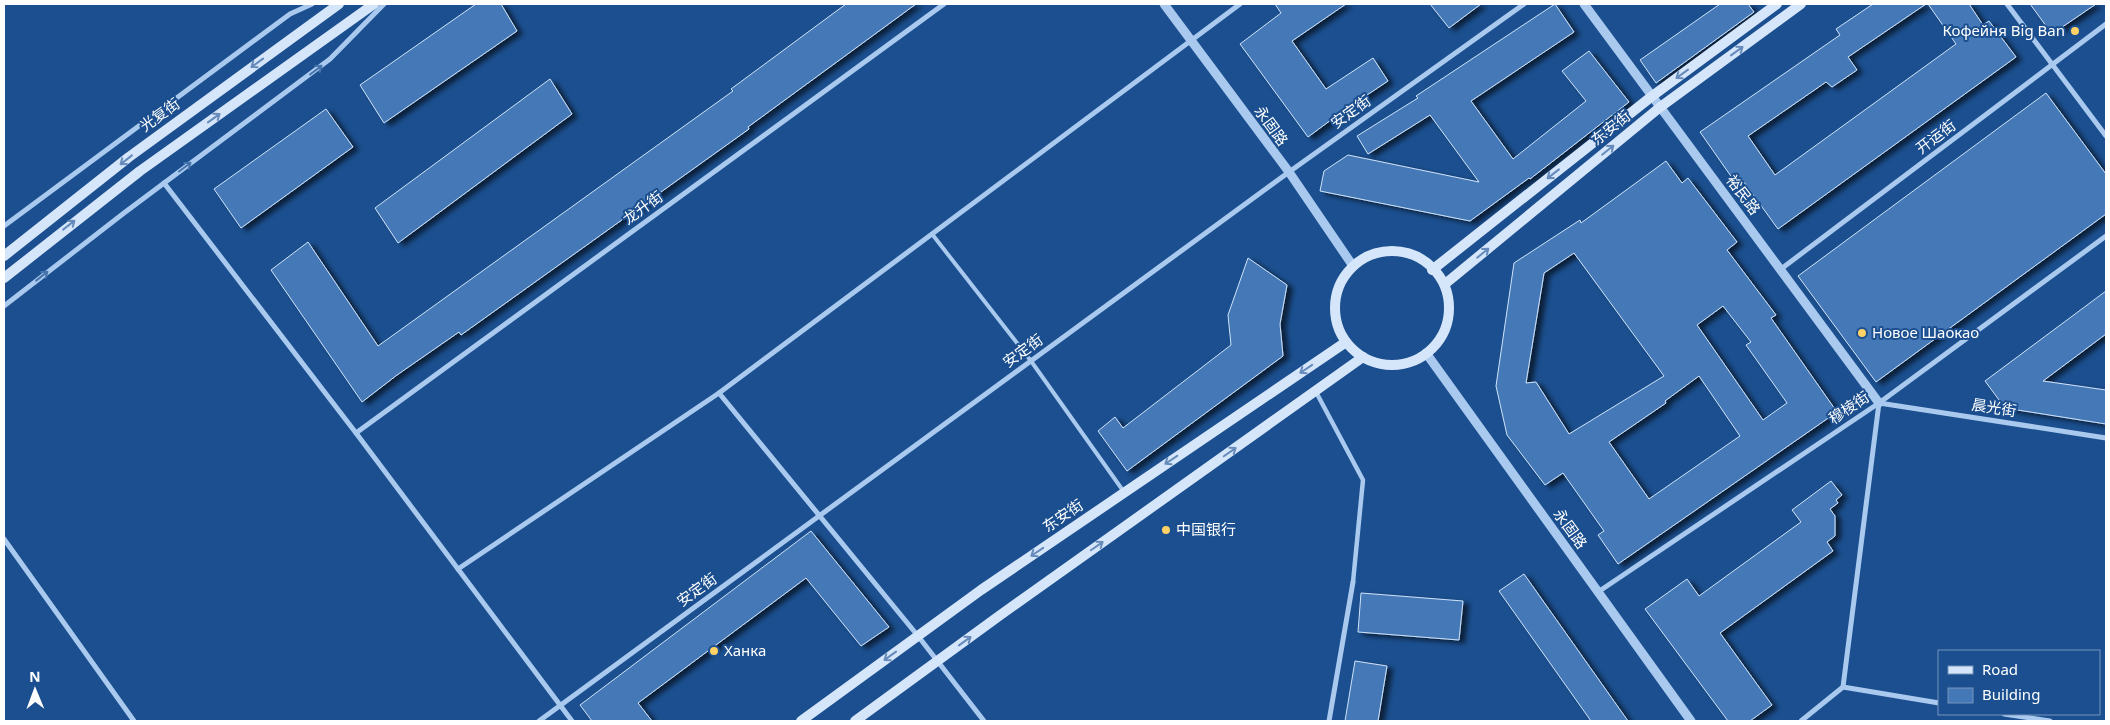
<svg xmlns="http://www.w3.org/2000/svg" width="2110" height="725" font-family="'Noto Sans','Noto Sans SC',sans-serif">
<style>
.building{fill:#4478b7;stroke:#cfe3fa;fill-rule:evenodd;filter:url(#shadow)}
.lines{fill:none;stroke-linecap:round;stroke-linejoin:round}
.service{stroke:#a9c9ee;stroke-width:4}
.pedestrian{stroke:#a9c9ee;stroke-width:4.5}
.minor{stroke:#a9c9ee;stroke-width:5}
.tertiary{stroke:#a9c9ee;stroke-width:9}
.secondary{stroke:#d6e6fa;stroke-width:10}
.oneway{stroke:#668bba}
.oneway2{stroke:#4674ac}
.poi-dot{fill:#ffd166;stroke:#1b4f8f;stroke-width:2}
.labels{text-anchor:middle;stroke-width:4;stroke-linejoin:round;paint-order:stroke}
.poi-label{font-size:15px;fill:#fff;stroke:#1b4f8f;text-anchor:start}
.street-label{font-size:15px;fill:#fff;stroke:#1b4f8f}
</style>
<defs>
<filter id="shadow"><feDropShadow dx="5.5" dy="3" stdDeviation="2.5" flood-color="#0009"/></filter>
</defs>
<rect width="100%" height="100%" fill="#1b4f8f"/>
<!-- building -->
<g class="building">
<polygon points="476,4 501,4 517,31 384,123 360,85"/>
<polygon points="846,4 916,4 748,127 749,129 461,335 459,332 397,375 362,402 271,270 308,242 378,346 733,91 731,89"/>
<polygon points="1275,4 1346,4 1292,41 1326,89 1373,58 1388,81 1343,111 1308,137 1240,44 1281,13"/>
<polygon points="1430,4 1481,4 1449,28"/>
<polygon points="1555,4 1574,32 1471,101 1513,159 1586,101 1562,71 1589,51 1629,102 1530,179 1529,178 1470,221 1320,191 1324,171 1348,155 1479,182 1430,115 1368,154 1357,136 1418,98 1416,96"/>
<polygon points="1720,4 1748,4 1754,12 1656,83 1640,60"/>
<polygon points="1873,4 1926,4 1848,57 1857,70 1832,87 1826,82 1748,136 1775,175 1956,44 1928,4 1969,4 1983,25 1989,21 2016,57 1778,229 1741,178 1735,182 1700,132 1840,35 1836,29"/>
<polygon points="2030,4 2096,4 2052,34"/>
<polygon points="550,79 572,114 398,243 375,208"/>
<polygon points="2046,93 2106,174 2106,214 1876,382 1798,276"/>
<polygon points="326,109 353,147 241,228 214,189"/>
<path d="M1666,161l16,22 6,-5 49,64 -10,8 49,65 -5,3 66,94 -219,152 -20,-29 6,-4 -41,-58 -18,12 -38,-50 -11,-49 18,-123 66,-43 1,3zM1574,253l90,123 -95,58 -33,-52 -10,1 18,-110zM1723,306l28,36 -5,3 41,58 -24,17 -66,-95zM1699,376l41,60 -91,63 -40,-57 57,-39 -1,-2z"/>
<polygon points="1248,258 1287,285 1280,324 1283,356 1127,471 1098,431 1115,417 1123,428 1231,345 1228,315"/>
<polygon points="2106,291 2106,334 2043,381 2106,390 2106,424 2005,408 1985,381"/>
<polygon points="1831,481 1842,495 1836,500 1838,503 1830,509 1835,516 1835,536 1827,542 1833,551 1720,633 1772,705 1750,721 1728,721 1645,609 1687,579 1699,596 1801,522 1792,510"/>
<polygon points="811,531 889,627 861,646 806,578 638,703 652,721 592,721 580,705"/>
<polygon points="1524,574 1628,721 1591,721 1499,591"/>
<polygon points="1361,593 1463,601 1459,640 1358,632"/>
<polygon points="1355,661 1387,666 1378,721 1345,721"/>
</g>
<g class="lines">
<!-- service -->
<polyline class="service" points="932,234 1031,361 1124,492"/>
<!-- pedestrian -->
<polyline class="pedestrian" points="1316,392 1363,480 1353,582"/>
<!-- minor -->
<g class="minor">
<polyline points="2007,4 2106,136"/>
<polyline points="164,183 356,433 572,721"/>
<polyline points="4,226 290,14 312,4"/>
<polyline points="1781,269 2106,24"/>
<polyline points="4,306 124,213 330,59 384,4"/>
<polyline points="719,393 918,636 984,721"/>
<polyline points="356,433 944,4"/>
<polyline points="4,539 134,721"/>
<polyline points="458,569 719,393 1240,4"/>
<polyline points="1598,592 1879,403 2106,236"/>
<polyline points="1939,703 1843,687 1879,403 2106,438"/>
<polyline points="2004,714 2050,721"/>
<polyline points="539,721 1289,172 1524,4"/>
<polyline points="1329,721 1353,582"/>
<polyline points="1801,721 1843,687"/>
</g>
<!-- tertiary -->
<g class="tertiary">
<polyline points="1164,4 1289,172 1353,266"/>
<polyline points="1584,4 1879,403"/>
<polyline points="1426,353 1691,721"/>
</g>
<!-- secondary -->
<g class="secondary">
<circle cx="1392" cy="308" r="57"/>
<polyline points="4,256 129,157 339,4"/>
<polyline points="1432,270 1651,97 1777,4"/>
<polyline points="4,278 140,171 374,4"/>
<polyline points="1445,284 1659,108 1801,4"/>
<polyline points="801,721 981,590 1346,342"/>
<polyline points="855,721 999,616 1363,357"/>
</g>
</g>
<!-- one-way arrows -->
<defs><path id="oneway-shaft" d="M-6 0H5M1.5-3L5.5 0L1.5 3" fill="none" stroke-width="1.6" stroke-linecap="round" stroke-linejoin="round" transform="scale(1.25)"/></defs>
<g class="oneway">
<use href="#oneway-shaft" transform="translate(1737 51) rotate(-36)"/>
<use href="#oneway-shaft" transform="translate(257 63) rotate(144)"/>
<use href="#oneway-shaft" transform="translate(1682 74) rotate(144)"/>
<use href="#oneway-shaft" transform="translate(214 118) rotate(-36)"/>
<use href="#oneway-shaft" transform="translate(1608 150) rotate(-39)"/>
<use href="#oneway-shaft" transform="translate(126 160) rotate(142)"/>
<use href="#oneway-shaft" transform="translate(1553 174) rotate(142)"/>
<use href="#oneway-shaft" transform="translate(69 225) rotate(-38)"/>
<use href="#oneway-shaft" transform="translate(1483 253) rotate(-39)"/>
<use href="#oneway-shaft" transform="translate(1306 369) rotate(146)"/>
<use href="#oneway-shaft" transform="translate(1230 452) rotate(-35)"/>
<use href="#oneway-shaft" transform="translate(1171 460) rotate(146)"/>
<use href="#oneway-shaft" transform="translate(1097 546) rotate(-35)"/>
<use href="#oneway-shaft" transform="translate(1037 552) rotate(146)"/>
<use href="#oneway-shaft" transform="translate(965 641) rotate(-36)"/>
<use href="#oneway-shaft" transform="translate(890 656) rotate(144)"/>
</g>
<g class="oneway2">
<use href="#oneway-shaft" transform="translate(316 70) rotate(-37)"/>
<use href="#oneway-shaft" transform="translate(185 167) rotate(-37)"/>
<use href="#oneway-shaft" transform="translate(42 276) rotate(-38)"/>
</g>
<!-- markers -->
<g class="poi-dot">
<circle cx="2075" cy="31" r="5"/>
<circle cx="1862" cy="333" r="5"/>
<circle cx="1166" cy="530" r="5"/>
<circle cx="714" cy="651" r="5"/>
</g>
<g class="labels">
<!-- poi labels -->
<g class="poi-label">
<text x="2065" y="36" text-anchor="end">Кофейня Big Ban</text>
<text x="1872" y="338">Новое Шаокао</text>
<text x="1176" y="535">中国银行</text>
<text x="724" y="656">Ханка</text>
</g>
<!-- street labels -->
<g class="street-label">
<text transform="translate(1351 112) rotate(-36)" y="5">安定街</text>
<text transform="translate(160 115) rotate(-36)" y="5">光复街</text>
<text transform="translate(1271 126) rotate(54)" y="5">永固路</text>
<text transform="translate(1611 128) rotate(-39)" y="5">东安街</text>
<text transform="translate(1936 137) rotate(-37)" y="5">开运街</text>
<text transform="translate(1743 195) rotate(53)" y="5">裕民路</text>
<text transform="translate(643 208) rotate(-36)" y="5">龙升街</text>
<text transform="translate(1023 351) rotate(-36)" y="5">安定街</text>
<text transform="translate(1849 408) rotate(-34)" y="5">穆棱街</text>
<text transform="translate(1994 408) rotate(9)" y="5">晨光街</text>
<text transform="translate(1063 516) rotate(-34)" y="5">东安街</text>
<text transform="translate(1570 529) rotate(54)" y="5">永固路</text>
<text transform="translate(697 590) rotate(-36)" y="5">安定街</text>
</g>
</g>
<!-- border -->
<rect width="2110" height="725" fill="none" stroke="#ffffff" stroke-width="10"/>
<!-- legend -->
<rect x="1938" y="650" width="162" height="65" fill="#1b4f8f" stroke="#7695bc"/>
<rect x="1948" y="666" width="25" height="8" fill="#d6e6fa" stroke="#7695bc"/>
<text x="1982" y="675" font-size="15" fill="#ffffff">Road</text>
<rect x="1948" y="688" width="25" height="15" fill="#4478b7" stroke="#7695bc"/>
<text x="1982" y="700" font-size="15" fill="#ffffff">Building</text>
<!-- north arrow -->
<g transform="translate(35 690) rotate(359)" stroke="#1b4f8f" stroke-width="4" paint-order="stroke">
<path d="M0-4L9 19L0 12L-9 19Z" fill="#ffffff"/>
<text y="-8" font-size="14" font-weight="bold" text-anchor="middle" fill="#ffffff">N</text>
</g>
</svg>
